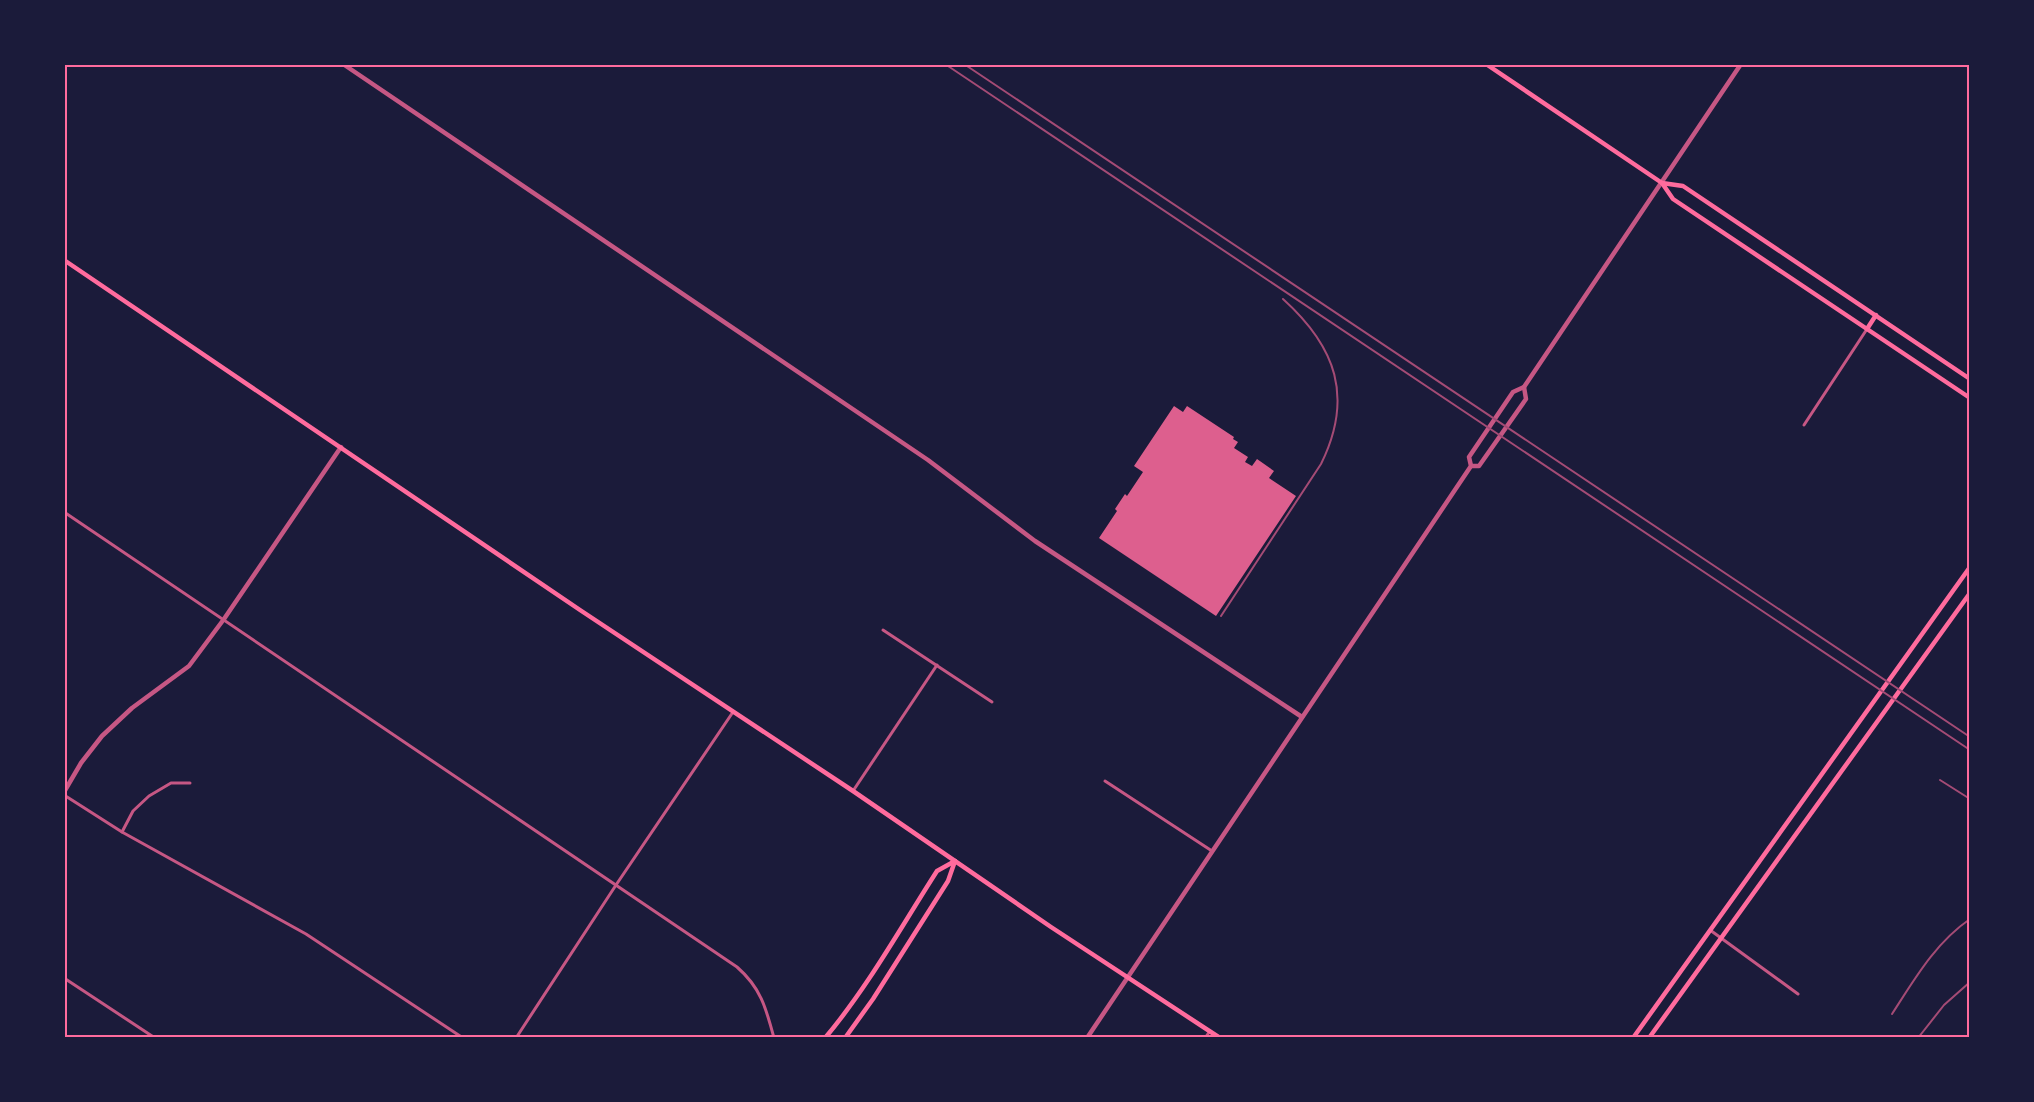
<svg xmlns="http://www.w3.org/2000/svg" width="2034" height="1102" font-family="'Libre Baskerville',serif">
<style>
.building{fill:#dd5f8e}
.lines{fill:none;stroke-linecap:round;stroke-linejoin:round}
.minor{stroke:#c65784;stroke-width:3}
.tertiary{stroke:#c65784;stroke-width:4.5}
.secondary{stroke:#ff6b9d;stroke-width:4.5}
.rail{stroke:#a44b75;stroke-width:2}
.neatline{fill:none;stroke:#ff6b9d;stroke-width:2}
</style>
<rect width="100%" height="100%" fill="#1b1b3a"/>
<!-- building -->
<polygon class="building" points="1174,406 1183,412 1187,406 1234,437 1233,439 1238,442 1234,448 1248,457 1245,462 1252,466 1257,459 1274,471 1269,478 1296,496 1216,616 1099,538 1117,511 1115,509 1125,494 1127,496 1143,472 1134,466"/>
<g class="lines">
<!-- minor -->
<g class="minor">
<polyline points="1804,425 1867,329"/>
<path d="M64,512l673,455c24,21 29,41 37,71"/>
<polyline points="883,630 992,702"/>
<polyline points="1105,781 1212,851"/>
<polyline points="853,791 937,665"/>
<polyline points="64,795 122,832 306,934 463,1038"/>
<polyline points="122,832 133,811 149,796 171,783 190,783"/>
<polyline points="1710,930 1798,994"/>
<polyline points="64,978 155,1038"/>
<polyline points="516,1038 616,885 733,712"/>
<polyline points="1205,1038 1210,1031"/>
</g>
<!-- tertiary -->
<g class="tertiary">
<polyline points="343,64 928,460 1035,541 1302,717"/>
<polyline points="1471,466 1479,466 1526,399 1524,387"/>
<polyline points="64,792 81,763 102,736 132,708 189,666 224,619 341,447"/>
<polyline points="1087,1038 1471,466 1469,457 1513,392 1524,387 1741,64"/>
</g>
<!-- secondary -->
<g class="secondary">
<polyline points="1486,64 1662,183 1673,199 1970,398"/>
<polyline points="1662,183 1683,186 1970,379"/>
<polyline points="64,260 580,610 853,791 1051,927 1220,1038"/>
<polyline points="1867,329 1876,315"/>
<path d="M825,1038c43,-51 76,-111 112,-167l18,-10"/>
<polyline points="845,1038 873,999 948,881 955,861"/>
<polyline points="1633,1038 1970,567"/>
<polyline points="1649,1038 1970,593"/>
</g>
<!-- rail -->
<g class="rail">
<polyline points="945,64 1970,750"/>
<polyline points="964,64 1970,737"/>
<path d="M1221,616l100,-152c33,-67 15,-117 -38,-165"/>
<polyline points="1940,780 1970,799"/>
<path d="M1892,1014c22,-34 43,-71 78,-95"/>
<polyline points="1918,1038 1944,1005 1970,982"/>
</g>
</g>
<!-- border -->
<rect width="2034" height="1102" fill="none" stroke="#1b1b3a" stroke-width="132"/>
<rect x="66" y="66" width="1902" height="970" class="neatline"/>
</svg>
